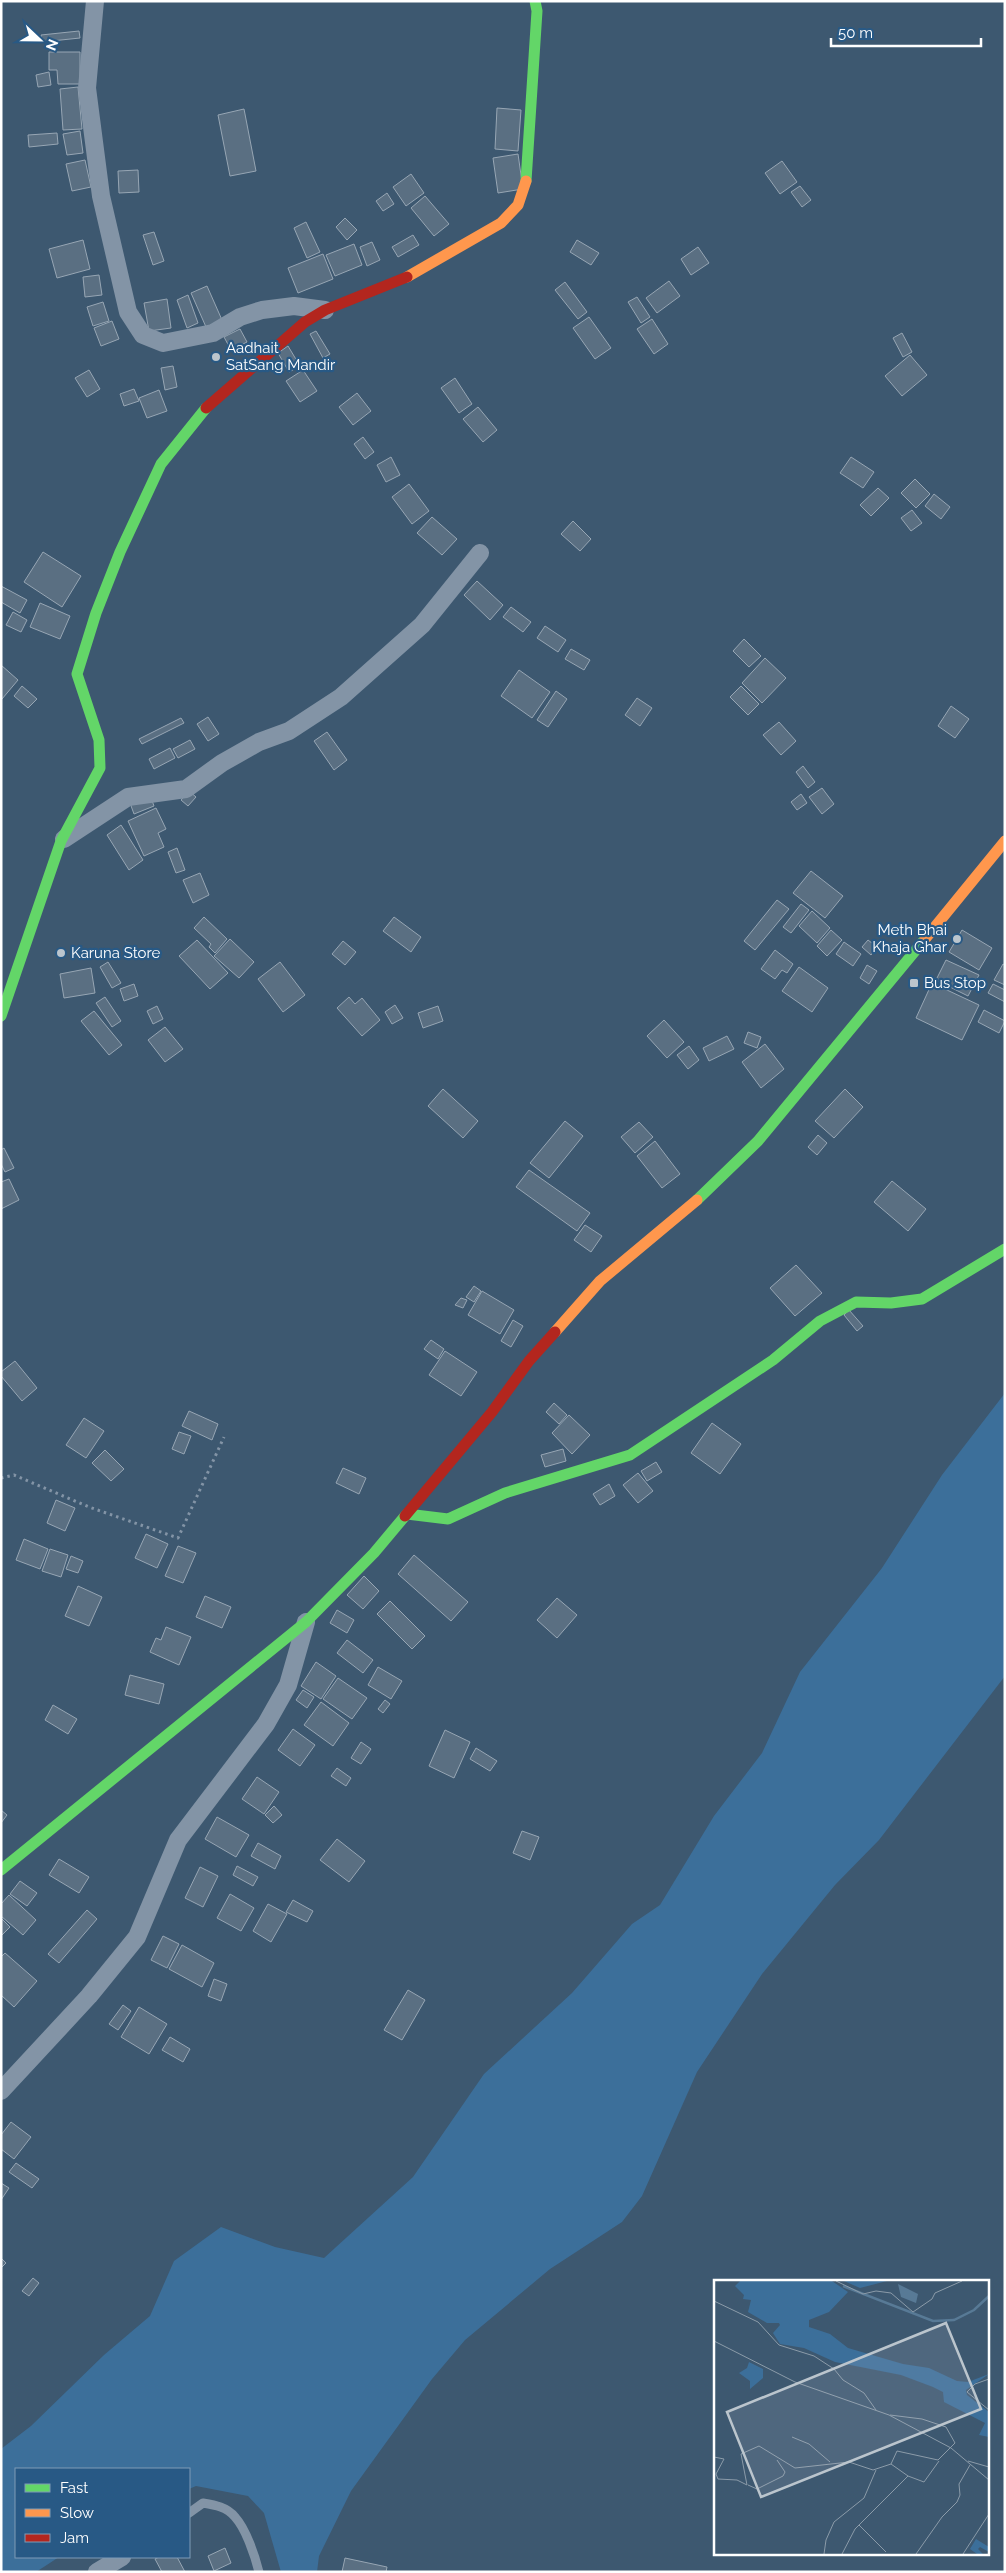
<svg xmlns="http://www.w3.org/2000/svg" width="1006" height="2573" font-family="Raleway,sans-serif">
<style>
.green{fill:#3c6f9a}
.building{fill:#5a6f82;stroke:#97a6b4}
.lines{fill:none;stroke-linecap:round;stroke-linejoin:round}
.path{stroke:#8394a6;stroke-width:3;stroke-dasharray:2.5 4;stroke-linecap:butt}
.lane{stroke:#8394a6;stroke-width:9}
.street{stroke:#8394a6;stroke-width:18}
.fast{stroke:#63d668;stroke-width:11}
.slow{stroke:#ff974d;stroke-width:11}
.jam{stroke:#b3261e;stroke-width:11}
.poi-dot{fill:#bbc5cd;stroke:#285985;stroke-width:2}
.labels{text-anchor:middle;stroke-width:4.5;stroke-linejoin:round;paint-order:stroke}
.poi-label{font-size:15px;fill:#fff;stroke:#285985;text-anchor:start}
.inset-river{fill:none;stroke:#587a96;stroke-width:2.5}
.inset-road{fill:none;stroke:#8b9ba9;stroke-width:1}
.view{fill:#bbc5cd;fill-opacity:0.15;stroke:#bbc5cd;stroke-width:2.5}
.inset-edge{fill:none;stroke:#fff;stroke-width:2.5}
</style>
<rect width="100%" height="100%" fill="#3d5870"/>
<!-- green -->
<polygon class="green" points="1005,1393 1005,1676 879,1840 835,1885 762,1974 697,2072 642,2196 622,2222 550,2269 465,2340 432,2379 351,2491 319,2556 317,2572 281,2572 264,2513 248,2496 196,2486 189,2489 189,2469 16,2469 16,2557 59,2557 36,2572 1,2572 1,2449 31,2426 104,2355 150,2316 174,2261 221,2227 275,2247 324,2258 413,2177 484,2074 572,1993 632,1924 660,1905 714,1816 762,1753 800,1672 882,1568 942,1475"/>
<!-- building -->
<g class="building">
<polygon points="79,31 80,38 42,42 41,35"/>
<polygon points="49,52 80,52 80,84 58,84 57,70 49,70"/>
<polygon points="49,72 51,85 38,87 36,75"/>
<polygon points="78,87 82,129 63,130 60,89"/>
<polygon points="497,108 521,110 518,151 495,149"/>
<polygon points="244,109 256,171 230,176 218,115"/>
<polygon points="80,131 83,153 67,155 63,134"/>
<polygon points="57,133 58,144 29,147 28,135"/>
<polygon points="518,154 523,189 498,193 493,158"/>
<polygon points="85,160 91,187 72,191 66,164"/>
<polygon points="782,161 797,182 780,194 765,173"/>
<polygon points="138,170 139,192 119,193 118,171"/>
<polygon points="411,174 424,193 406,206 393,187"/>
<polygon points="800,186 811,200 802,207 791,192"/>
<polygon points="387,193 394,204 383,211 376,201"/>
<polygon points="425,196 449,224 434,236 411,208"/>
<polygon points="345,218 357,230 347,240 336,227"/>
<polygon points="306,222 320,252 307,258 294,228"/>
<polygon points="154,232 164,261 153,265 143,235"/>
<polygon points="413,235 419,245 398,257 392,247"/>
<polygon points="83,240 90,269 57,278 49,249"/>
<polygon points="577,240 599,253 591,265 570,252"/>
<polygon points="372,242 380,260 367,266 360,247"/>
<polygon points="354,244 362,265 335,276 326,255"/>
<polygon points="698,247 709,263 691,275 681,259"/>
<polygon points="323,254 333,279 298,293 288,268"/>
<polygon points="99,275 102,295 85,297 83,277"/>
<polygon points="669,281 680,296 657,313 646,298"/>
<polygon points="565,282 587,312 578,319 555,290"/>
<polygon points="207,286 222,320 206,327 191,293"/>
<polygon points="188,295 198,323 187,328 177,300"/>
<polygon points="637,297 650,317 641,323 628,302"/>
<polygon points="167,299 171,328 149,331 144,303"/>
<polygon points="103,302 109,321 93,326 87,307"/>
<polygon points="589,317 611,348 595,359 573,328"/>
<polygon points="652,319 668,344 654,354 637,329"/>
<polygon points="112,321 119,339 101,346 94,328"/>
<polygon points="240,329 247,342 231,350 224,337"/>
<polygon points="316,331 330,354 323,358 310,334"/>
<polygon points="902,333 912,352 903,357 893,338"/>
<polygon points="288,346 300,366 289,372 278,353"/>
<polygon points="910,355 927,375 902,396 885,376"/>
<polygon points="173,366 177,387 165,390 161,368"/>
<polygon points="89,370 100,389 87,397 75,378"/>
<polygon points="303,370 317,391 300,402 286,381"/>
<polygon points="455,378 472,404 459,413 441,388"/>
<polygon points="134,389 139,401 124,406 120,394"/>
<polygon points="159,390 167,411 147,418 139,398"/>
<polygon points="357,393 371,411 353,425 339,407"/>
<polygon points="478,407 497,430 483,442 463,419"/>
<polygon points="363,437 374,452 365,459 354,444"/>
<polygon points="391,457 400,475 386,482 377,465"/>
<polygon points="851,457 874,472 863,488 840,473"/>
<polygon points="915,479 930,494 916,508 901,493"/>
<polygon points="409,484 429,511 412,524 392,497"/>
<polygon points="878,488 889,498 871,516 860,505"/>
<polygon points="934,494 950,507 941,519 925,506"/>
<polygon points="912,510 922,523 911,531 901,518"/>
<polygon points="432,517 457,539 442,555 417,533"/>
<polygon points="573,521 591,539 580,551 561,534"/>
<polygon points="43,552 81,576 62,607 24,582"/>
<polygon points="477,581 503,605 490,620 464,595"/>
<polygon points="1,586 27,600 20,613 1,602"/>
<polygon points="40,603 70,616 60,639 30,627"/>
<polygon points="511,607 531,622 523,632 503,617"/>
<polygon points="13,612 27,620 21,632 6,625"/>
<polygon points="545,626 566,640 558,652 537,638"/>
<polygon points="744,639 761,656 749,667 733,651"/>
<polygon points="571,649 590,660 584,670 565,659"/>
<polygon points="765,658 786,678 762,703 742,683"/>
<polygon points="1,665 18,680 2,699 1,699"/>
<polygon points="519,670 550,692 532,718 501,696"/>
<polygon points="22,686 37,699 28,708 14,696"/>
<polygon points="741,686 759,704 748,715 730,697"/>
<polygon points="556,691 567,699 548,727 537,720"/>
<polygon points="637,698 652,708 640,726 625,715"/>
<polygon points="951,706 969,719 955,738 938,726"/>
<polygon points="208,717 219,734 208,741 197,724"/>
<polygon points="181,718 184,723 142,744 139,739"/>
<polygon points="779,722 796,741 781,755 763,735"/>
<polygon points="327,732 347,760 334,770 314,741"/>
<polygon points="190,740 195,749 178,758 173,749"/>
<polygon points="170,748 175,758 154,769 149,759"/>
<polygon points="803,766 815,782 808,788 796,772"/>
<polygon points="822,788 834,804 822,814 809,797"/>
<polygon points="189,791 196,797 188,806 181,800"/>
<polygon points="801,794 807,803 797,810 791,802"/>
<polygon points="150,795 154,806 134,814 130,803"/>
<polygon points="156,808 166,829 158,833 164,847 144,856 128,821"/>
<polygon points="121,825 143,860 129,870 107,835"/>
<polygon points="177,848 185,870 176,873 168,852"/>
<polygon points="811,871 843,896 825,918 793,893"/>
<polygon points="200,873 209,895 193,903 183,880"/>
<polygon points="777,900 789,909 755,950 744,941"/>
<polygon points="801,904 809,910 791,933 783,927"/>
<polygon points="812,911 830,928 817,943 799,926"/>
<polygon points="204,917 227,939 215,953 209,947 211,944 194,928"/>
<polygon points="394,917 421,937 411,952 383,931"/>
<polygon points="831,930 842,940 827,956 817,946"/>
<polygon points="962,930 992,948 979,970 949,952"/>
<polygon points="230,939 254,962 239,978 214,956"/>
<polygon points="197,940 228,973 210,989 179,956"/>
<polygon points="868,940 877,947 871,955 862,947"/>
<polygon points="343,941 356,952 345,965 332,954"/>
<polygon points="844,942 861,954 853,966 836,954"/>
<polygon points="775,950 793,964 787,973 782,970 775,979 761,969"/>
<polygon points="946,960 979,975 968,996 936,980"/>
<polygon points="108,962 121,983 112,988 100,967"/>
<polygon points="280,962 305,995 283,1012 258,979"/>
<polygon points="1003,964 1005,965 1005,985 994,980"/>
<polygon points="867,965 877,971 869,984 860,978"/>
<polygon points="799,967 828,988 812,1012 782,991"/>
<polygon points="91,968 95,993 64,998 60,974"/>
<polygon points="932,983 979,1005 962,1040 916,1018"/>
<polygon points="134,984 138,996 124,1001 120,989"/>
<polygon points="993,984 1005,990 1005,1002 988,993"/>
<polygon points="105,997 121,1021 112,1027 96,1003"/>
<polygon points="349,997 355,1004 362,998 380,1020 362,1036 337,1008"/>
<polygon points="395,1005 403,1018 392,1024 385,1012"/>
<polygon points="157,1006 163,1019 153,1024 147,1011"/>
<polygon points="438,1006 443,1021 423,1028 418,1013"/>
<polygon points="984,1010 1005,1021 999,1033 978,1022"/>
<polygon points="94,1011 122,1045 109,1055 81,1021"/>
<polygon points="664,1020 684,1042 667,1058 647,1036"/>
<polygon points="165,1027 183,1049 165,1062 148,1040"/>
<polygon points="748,1032 761,1037 757,1048 744,1043"/>
<polygon points="727,1036 734,1049 709,1061 703,1048"/>
<polygon points="765,1044 784,1069 761,1088 742,1062"/>
<polygon points="689,1046 699,1060 688,1069 677,1055"/>
<polygon points="443,1089 478,1121 463,1138 428,1106"/>
<polygon points="845,1089 863,1107 834,1138 815,1121"/>
<polygon points="565,1121 583,1136 549,1178 530,1163"/>
<polygon points="639,1122 653,1137 635,1153 621,1137"/>
<polygon points="818,1135 827,1143 817,1155 808,1147"/>
<polygon points="655,1141 680,1174 662,1188 637,1156"/>
<polygon points="4,1148 14,1168 5,1172 1,1164 1,1150"/>
<polygon points="529,1170 590,1213 577,1231 516,1187"/>
<polygon points="9,1179 19,1200 1,1209 1,1182"/>
<polygon points="892,1181 926,1209 908,1231 874,1202"/>
<polygon points="585,1225 602,1236 591,1252 574,1240"/>
<polygon points="796,1265 822,1293 795,1316 770,1288"/>
<polygon points="474,1286 481,1291 474,1302 466,1297"/>
<polygon points="482,1291 514,1310 500,1334 468,1315"/>
<polygon points="461,1298 467,1300 463,1308 455,1305"/>
<polygon points="849,1310 863,1326 857,1331 844,1315"/>
<polygon points="513,1320 523,1326 511,1347 501,1341"/>
<polygon points="431,1340 444,1349 438,1359 424,1349"/>
<polygon points="445,1351 477,1372 461,1396 429,1375"/>
<polygon points="15,1361 37,1388 22,1401 1,1376 1,1372"/>
<polygon points="554,1403 567,1415 559,1424 546,1412"/>
<polygon points="189,1411 218,1424 212,1440 182,1426"/>
<polygon points="569,1415 590,1435 572,1454 552,1433"/>
<polygon points="84,1418 104,1431 86,1458 66,1445"/>
<polygon points="712,1423 741,1444 720,1474 691,1453"/>
<polygon points="179,1432 191,1436 184,1454 172,1449"/>
<polygon points="563,1449 566,1461 545,1467 541,1455"/>
<polygon points="105,1450 124,1469 111,1481 92,1463"/>
<polygon points="656,1462 662,1472 647,1481 641,1471"/>
<polygon points="343,1468 366,1478 359,1494 336,1483"/>
<polygon points="638,1473 653,1491 638,1503 623,1485"/>
<polygon points="609,1484 615,1496 600,1505 593,1494"/>
<polygon points="56,1500 75,1508 65,1531 47,1523"/>
<polygon points="146,1534 168,1544 157,1568 135,1558"/>
<polygon points="24,1539 48,1549 40,1569 16,1560"/>
<polygon points="178,1546 196,1553 183,1583 165,1576"/>
<polygon points="50,1549 68,1555 61,1577 42,1571"/>
<polygon points="414,1555 468,1602 451,1621 398,1574"/>
<polygon points="71,1556 83,1561 78,1573 66,1569"/>
<polygon points="364,1576 379,1591 363,1609 347,1595"/>
<polygon points="78,1586 102,1597 89,1626 65,1616"/>
<polygon points="205,1596 231,1607 222,1628 196,1617"/>
<polygon points="557,1598 577,1615 557,1638 537,1620"/>
<polygon points="390,1601 425,1636 412,1649 377,1614"/>
<polygon points="337,1610 354,1620 347,1633 330,1623"/>
<polygon points="166,1627 191,1637 179,1665 150,1652 156,1638 161,1640"/>
<polygon points="347,1640 373,1660 363,1673 337,1653"/>
<polygon points="316,1662 336,1676 321,1699 301,1686"/>
<polygon points="378,1667 402,1681 391,1699 368,1685"/>
<polygon points="130,1675 164,1684 159,1704 125,1695"/>
<polygon points="338,1678 367,1698 352,1719 323,1699"/>
<polygon points="303,1690 314,1697 307,1708 296,1700"/>
<polygon points="385,1700 390,1704 383,1713 378,1709"/>
<polygon points="321,1702 349,1723 333,1746 304,1725"/>
<polygon points="53,1705 77,1719 68,1734 45,1720"/>
<polygon points="293,1729 315,1745 300,1766 278,1750"/>
<polygon points="445,1730 470,1742 454,1778 429,1766"/>
<polygon points="361,1742 371,1749 361,1764 351,1758"/>
<polygon points="476,1748 497,1761 490,1771 470,1759"/>
<polygon points="337,1768 351,1778 346,1786 331,1776"/>
<polygon points="257,1777 279,1792 264,1814 242,1799"/>
<polygon points="274,1806 282,1815 273,1823 265,1815"/>
<polygon points="1,1810 7,1815 1,1823"/>
<polygon points="217,1817 249,1835 236,1857 205,1839"/>
<polygon points="522,1831 539,1837 530,1860 513,1853"/>
<polygon points="337,1839 365,1861 349,1882 320,1860"/>
<polygon points="258,1843 281,1856 275,1869 251,1856"/>
<polygon points="59,1859 89,1877 79,1893 49,1875"/>
<polygon points="237,1866 258,1877 253,1886 233,1875"/>
<polygon points="200,1867 218,1876 203,1907 185,1898"/>
<polygon points="20,1881 37,1893 27,1906 10,1894"/>
<polygon points="230,1894 254,1908 241,1931 217,1918"/>
<polygon points="9,1895 36,1920 23,1935 1,1916 1,1904"/>
<polygon points="293,1900 313,1911 307,1922 286,1912"/>
<polygon points="268,1904 287,1914 271,1942 253,1931"/>
<polygon points="87,1910 97,1919 59,1963 48,1954"/>
<polygon points="1,1918 10,1927 1,1936"/>
<polygon points="163,1936 179,1944 167,1968 151,1960"/>
<polygon points="182,1945 214,1963 202,1987 169,1969"/>
<polygon points="5,1953 37,1981 14,2007 1,1995 1,1957"/>
<polygon points="214,1979 227,1984 221,2001 208,1996"/>
<polygon points="408,1990 425,2000 402,2040 384,2030"/>
<polygon points="123,2005 131,2011 118,2030 109,2024"/>
<polygon points="139,2007 167,2024 149,2054 121,2037"/>
<polygon points="170,2037 190,2049 183,2062 162,2050"/>
<polygon points="11,2122 31,2137 14,2159 1,2149 1,2135"/>
<polygon points="16,2163 39,2179 32,2188 9,2172"/>
<polygon points="1,2183 9,2188 1,2200"/>
<polygon points="1,2258 6,2263 1,2268"/>
<polygon points="33,2278 39,2283 29,2296 22,2291"/>
<polygon points="225,2548 231,2563 214,2571 208,2556"/>
<polygon points="159,2557 177,2557 185,2572 162,2572 155,2559"/>
<polygon points="345,2558 387,2567 386,2572 342,2572"/>
</g>
<g class="lines">
<!-- path -->
<polyline class="path" points="1,1478 14,1475 89,1507 178,1538 224,1437"/>
<!-- lane -->
<path class="lane" d="M189,2513l14,-10c12,2 24,4 32,14 11,12 20,39 24,55"/>
<!-- street -->
<g class="street">
<polyline points="95,1 87,88 101,196 128,312 143,335 163,343 213,333 240,317 262,310 294,306 325,310"/>
<polyline points="64,839 128,797 186,789 222,763 259,742 289,731 341,697 422,625 480,553"/>
<polyline points="1,2091 89,1996 137,1937 178,1840 266,1724 288,1685 306,1622"/>
<polyline points="97,2572 122,2557"/>
</g>
<!-- fast -->
<g class="fast">
<polyline points="526,181 537,11 535,1"/>
<polyline points="1,1016 61,841 100,768 99,740 77,674 96,613 120,552 161,464 206,408"/>
<polyline points="697,1200 758,1141 925,939"/>
<polyline points="407,1514 448,1519 505,1493 630,1455 773,1360 820,1321 856,1302 891,1303 922,1299 1005,1249"/>
<polyline points="1,1870 306,1622 374,1553 405,1516"/>
</g>
<!-- slow -->
<g class="slow">
<polyline points="407,277 501,223 518,205 526,181"/>
<polyline points="925,939 1005,841"/>
<polyline points="555,1332 600,1281 697,1200"/>
</g>
<!-- jam -->
<g class="jam">
<polyline points="206,408 305,322 325,310 407,277"/>
<polyline points="405,1516 492,1412 529,1361 555,1332"/>
</g>
</g>
<!-- markers -->
<g class="poi-dot">
<circle cx="216" cy="357" r="5"/>
<circle cx="957" cy="939" r="5"/>
<circle cx="61" cy="953" r="5"/>
<rect x="909" y="978" width="10" height="10" rx="2.5"/>
</g>
<g class="labels">
<!-- poi labels -->
<g class="poi-label">
<text x="226" y="353">Aadhait<tspan x="226" dy="17">SatSang Mandir</tspan></text>
<text x="947" y="935" text-anchor="end">Meth Bhai<tspan x="947" dy="17">Khaja Ghar</tspan></text>
<text x="71" y="958">Karuna Store</text>
<text x="924" y="988">Bus Stop</text>
</g>
</g>
<!-- overview -->
<g transform="translate(714 2280)">
<rect width="275" height="275" fill="#3d5870"/>
<path d="M26,1h92l16,11 -19,20 -20,8v7l21,7 18,14 55,16 26,4 28,13 11,1 21,-8 -23,16 1,5 22,17v25l-10,-2 6,-12 -41,-21 -1,-10 -10,-5 -32,-12 -66,-13 -31,-14 -24,-4 -7,-11 7,-8 -1,-2h-12l-19,-11 3,-12 -8,-1 1,-4 -9,-9zM130,1h43l-27,7zM35,82l14,7v9l-13,11v-8l-11,-8 8,-5zM262,259l13,8v5l-9,-5 -2,2 5,5h-6l-7,-5z" fill="#3c6f9a"/>
<path d="M184,4l20,10 -2,9 -15,-6z" fill="#587a96"/>
<path class="inset-river" d="M129,6l90,35 21,-1 20,-10 15,-14"/>
<path class="inset-road" d="M122,1l27,13 13,-3 15,2 22,19 19,-13 3,-6 27,-12M0,21l44,21 21,23 35,11 20,13 9,11 21,13 12,17M0,61l81,41 94,33 62,33 38,32M275,99l-14,5 -8,8 22,18M78,157l17,7 21,18M0,177l10,2 -8,15 2,5 19,1 10,5 -6,-31 18,-8 36,22 54,-6 24,8 18,-6 6,-13 41,9 17,-17 -9,-16 -24,-8 -32,-4M254,181l21,6M194,196l16,6 15,-21M34,205l9,4 26,-13 2,-4 -8,-12M145,245l27,27M110,274l2,-14 8,-18 30,-24 12,-28M128,274l13,-25 53,-53 -17,-12M202,274l26,-37 15,-15 3,-7 -1,-11 11,-19M249,274l26,-40"/>
<path class="view" d="M232,43l35,86 -220,88 -34,-85z"/>
<rect width="275" height="275" class="inset-edge"/>
</g>
<!-- border -->
<rect width="1006" height="2573" fill="none" stroke="#ffffff" stroke-width="5"/>
<!-- legend -->
<rect x="15" y="2468" width="175" height="90" fill="#285985" stroke="#7e9bb6"/>
<rect x="25" y="2484" width="25" height="8" fill="#63d668" stroke="#7e9bb6"/>
<text x="60" y="2493" font-size="15" fill="#ffffff">Fast</text>
<rect x="25" y="2509" width="25" height="8" fill="#ff974d" stroke="#7e9bb6"/>
<text x="60" y="2518" font-size="15" fill="#ffffff">Slow</text>
<rect x="25" y="2534" width="25" height="8" fill="#b3261e" stroke="#7e9bb6"/>
<text x="60" y="2543" font-size="15" fill="#ffffff">Jam</text>
<!-- north arrow -->
<g transform="translate(40 40) rotate(112)" stroke="#285985" stroke-width="4" paint-order="stroke">
<path d="M0-4L9 19L0 12L-9 19Z" fill="#ffffff"/>
<text y="-8" font-size="14" font-weight="bold" text-anchor="middle" fill="#ffffff">N</text>
</g>
<!-- scale -->
<path d="M831 38v8h150v-8" fill="none" stroke="#ffffff" stroke-width="2.5"/>
<text x="838" y="38" font-size="15" fill="#ffffff" stroke="#285985" stroke-width="4" paint-order="stroke">50 m</text>
</svg>
